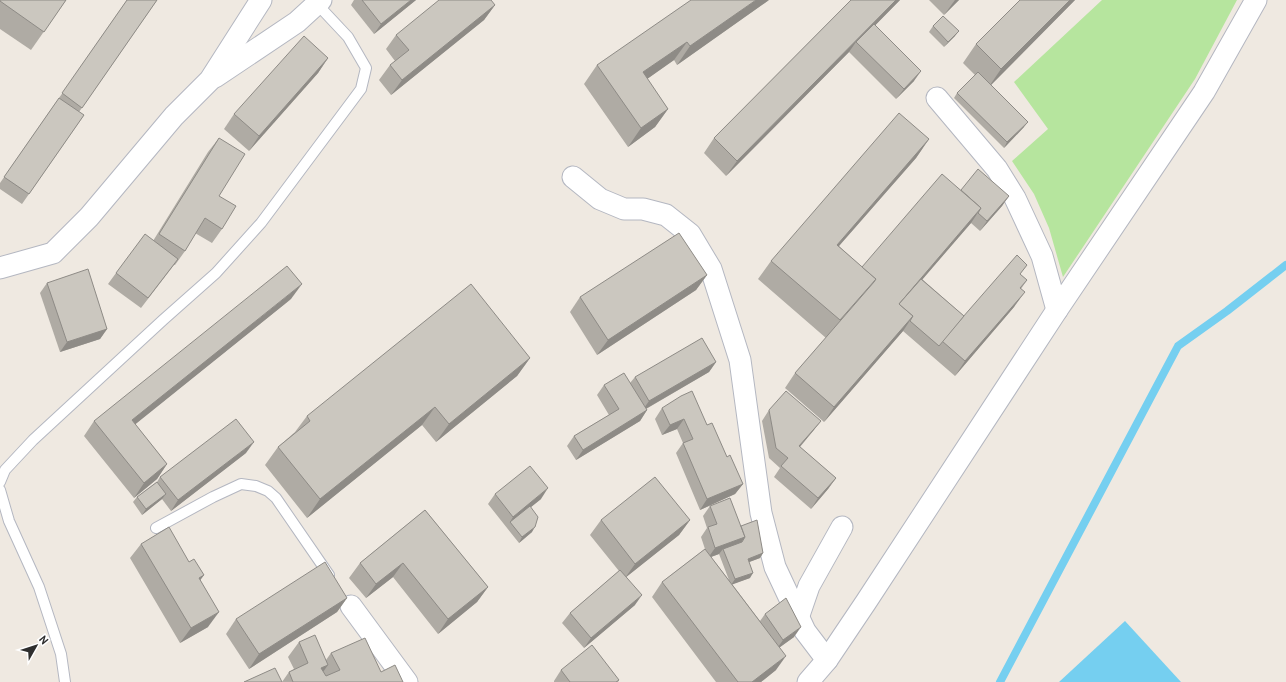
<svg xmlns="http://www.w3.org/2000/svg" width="1286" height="682" font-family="'PT Sans',sans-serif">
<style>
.green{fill:#b6e59e}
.water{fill:#75cff0}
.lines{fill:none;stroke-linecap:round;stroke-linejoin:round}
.stream{stroke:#75cff0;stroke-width:8}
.service-casing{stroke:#b4b7c1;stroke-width:12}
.minor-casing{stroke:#b4b7c1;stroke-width:23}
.service{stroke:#fff;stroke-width:10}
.minor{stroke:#fff;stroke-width:21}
.wall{fill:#afaba4;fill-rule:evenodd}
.shaded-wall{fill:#8e8b86}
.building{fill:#cbc7bf;stroke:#8e8b86}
</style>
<rect width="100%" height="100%" fill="#efe9e1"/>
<!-- green -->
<polygon class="green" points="1102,0 1237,0 1195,79 1063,277 1049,228 1034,194 1012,161 1048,129 1014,82"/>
<!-- water -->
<polygon class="water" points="1125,621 1181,682 1059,682"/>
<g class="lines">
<!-- stream -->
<polyline class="stream" points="1000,682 1178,346 1227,311 1286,265"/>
<defs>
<g id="service">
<polyline points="0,482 5,470 33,440 163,320 216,273 261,223 361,89 366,68 348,37 317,4"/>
<polyline points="0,490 9,521 39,587 61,654 65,682"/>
<polyline points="156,528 213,497 241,484 256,486 268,491 276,498 329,575"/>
</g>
<g id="minor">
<polyline points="215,77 297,22 321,0"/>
<polyline points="937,98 997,169 1015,198 1042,256 1057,310"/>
<polyline points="573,177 600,199 624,209 643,209 666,215 690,234 711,269 740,360 761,513 775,567 805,631 827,660"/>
<polyline points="0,268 53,253 89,217 174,116 210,80 261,0"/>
<polyline points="351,606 407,682"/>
<polyline points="798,618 809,586 842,527"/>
<polyline points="808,682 827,660 866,602 1057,310 1204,92 1256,0"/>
</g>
</defs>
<!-- service casing -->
<use href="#service" class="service-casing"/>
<!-- minor casing -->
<use href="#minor" class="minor-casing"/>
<!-- service -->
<use href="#service" class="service"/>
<!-- minor -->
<use href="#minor" class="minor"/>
</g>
<!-- wall -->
<g class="wall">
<polygon points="0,0 66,0 31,50 0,29"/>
<polygon points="127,0 157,0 79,112 84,115 22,204 0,189 0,183"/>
<polygon points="354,0 416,0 374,34 351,5"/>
<polygon points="769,0 677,65 674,60 647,79 668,109 655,127 628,147 584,84 597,65"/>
<polygon points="851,0 900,0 875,25 914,81 896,99 849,52 726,176 704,153 714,138"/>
<polygon points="929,0 959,0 944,15"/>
<polygon points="1020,0 1075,0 991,85 1024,127 1004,148 954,98 957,93 975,75 963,63 976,44"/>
<polygon points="495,5 484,20 391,95 379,80 390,65 395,61 386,49 396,35"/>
<polygon points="933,26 955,36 944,47 929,32"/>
<polygon points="328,58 318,73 249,151 224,129 234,114"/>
<polygon points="219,138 219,196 222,229 212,243 195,233 185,251 175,265 174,265 141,308 108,284 116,273 153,241 208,152"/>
<polygon points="929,139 916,158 839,246 862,267 961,190 1009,196 1002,206 980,231 971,223 922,279 964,316 1027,265 1020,274 1027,280 1021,289 1014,307 955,376 903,331 824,422 785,388 795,373 826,338 758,279 771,261"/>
<polygon points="707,275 696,290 597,355 570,312 580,297"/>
<polygon points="47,283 107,329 100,339 60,352 40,293"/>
<polygon points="291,299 135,424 167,464 157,479 134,498 84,436 94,421"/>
<polygon points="530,358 517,376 436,442 422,425 307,518 265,465 278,447 295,432 307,416"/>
<polygon points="716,362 709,372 646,409 647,410 640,421 576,460 567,446 574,436 609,415 597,395 604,385 630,383 635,377"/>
<polygon points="662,408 707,425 727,457 743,484 735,494 700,510 676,453 683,443 677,429 662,435 655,419"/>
<polygon points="769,410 821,421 813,431 800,447 836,478 828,489 811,509 774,477 780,468 769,458 762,421"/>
<polygon points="246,453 171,511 162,499 142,515 133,502 137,497 157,482 160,477"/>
<polygon points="495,494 541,499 531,507 532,532 519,543 488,504"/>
<path d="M710,506l31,20 22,27 -3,5 -11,4 1,16 -18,6 28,37 5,-7 29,23 -14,10 -4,23 -15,12h-45l-64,-85 10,-15 43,-33 -4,-12 6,-9 -4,-12zM719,554l10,26 -18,-23z"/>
<polygon points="425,510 488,587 477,602 438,634 393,577 366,598 349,578 360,563"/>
<polygon points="601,520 690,520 679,535 626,577 635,605 584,648 562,623 570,613 619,571 590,535"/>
<polygon points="141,544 189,562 204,575 200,580 208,627 180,643 130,558"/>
<polygon points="347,598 337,612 249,669 226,634 236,619"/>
<polygon points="299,642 326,660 331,653 381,672 403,682 244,682 282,682 289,672 294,669 288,657"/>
<polygon points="561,670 619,680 618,682 554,682 554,681"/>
</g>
<!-- shaded-wall -->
<g class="shaded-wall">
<polygon points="411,0 416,0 374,34 381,24"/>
<polygon points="756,0 769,0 677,65 690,46"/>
<polygon points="896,0 900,0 858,43 856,42 849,52 726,176 737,161"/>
<polygon points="955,0 959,0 944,15"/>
<polygon points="1070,0 1075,0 988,88 1001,69"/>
<polygon points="495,5 484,20 391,95 402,80"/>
<polygon points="959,31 955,36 944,47 948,42"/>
<polygon points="687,42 674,60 630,91 643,72"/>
<polygon points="328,58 318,73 249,151 259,136"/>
<polygon points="921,71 914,81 896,99 904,89"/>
<polygon points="668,109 655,127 628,147 641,128"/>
<polygon points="1028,122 1024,127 1004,148 1007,142"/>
<polygon points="929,139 916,158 824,263 837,245"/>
<polygon points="1009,196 1002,206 980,231 987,221"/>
<polygon points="981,208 971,223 897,309 899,304"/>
<polygon points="707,275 696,290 597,355 608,340"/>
<polygon points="302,284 291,299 122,435 132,420"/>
<polygon points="1025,292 1014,307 955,376 965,361"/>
<polygon points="913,316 903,331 824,422 834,407"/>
<polygon points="107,329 100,339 60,352 67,342"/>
<polygon points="530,358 517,376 436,442 449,424"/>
<polygon points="716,362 709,372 642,411 649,401"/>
<polygon points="435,407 422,425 307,518 320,499"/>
<polygon points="647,410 640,421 576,460 583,450"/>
<polygon points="684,419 677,429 662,435 670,425"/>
<polygon points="821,421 813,431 791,457 799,446"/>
<polygon points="254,442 246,453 171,511 178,500"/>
<polygon points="167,464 157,479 134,498 144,483"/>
<polygon points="836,478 828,489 811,509 818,498"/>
<polygon points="743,484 735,494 700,510 707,499"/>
<polygon points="548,488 541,499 511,523 510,522 513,517"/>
<polygon points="166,494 162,499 142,515 146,509"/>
<polygon points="690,520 679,535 625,578 635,564"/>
<polygon points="535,527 532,532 519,543 522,537"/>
<polygon points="745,537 738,547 723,549 719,554 708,558 715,548"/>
<polygon points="763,553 760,558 744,564 748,559"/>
<polygon points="403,563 393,577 366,598 376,584"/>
<polygon points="753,573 750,578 731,585 735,579"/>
<polygon points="204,575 193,590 199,578"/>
<polygon points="488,587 477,602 438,634 448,619"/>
<polygon points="642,595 635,605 584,648 591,638"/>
<polygon points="347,598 337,612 249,669 259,654"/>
<polygon points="219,612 208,627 180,643 191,628"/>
<polygon points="801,627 794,637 776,650 783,640"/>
<polygon points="786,656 776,670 761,682 752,682"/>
<polygon points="328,665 318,679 321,668"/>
</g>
<!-- building -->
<g class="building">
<polygon points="0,0 66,0 44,32 0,1"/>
<polygon points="127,0 157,0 82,108 62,93"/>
<polygon points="362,0 411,0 381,24"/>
<polygon points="439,0 491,0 495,5 402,80 390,65 409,50 396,35"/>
<polygon points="691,0 756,0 690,46 687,42 643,72 668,109 641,128 597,65"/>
<polygon points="851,0 896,0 737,161 714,138"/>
<polygon points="1020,0 1070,0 1001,69 976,44"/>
<polygon points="943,16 959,31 948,42 933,26"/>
<polygon points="874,24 921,71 904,89 856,42"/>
<polygon points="304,36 328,58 259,136 234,114"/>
<polygon points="978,72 1028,122 1007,142 957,93"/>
<polygon points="59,98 84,115 29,194 4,177"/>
<polygon points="899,113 929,139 837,245 876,279 840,320 771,261"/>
<polygon points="219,138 245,154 219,196 236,206 222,229 205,218 185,251 159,234"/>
<polygon points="978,169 1009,196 987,221 978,213 981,208 961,190"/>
<polygon points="942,174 981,208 899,304 913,316 834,407 795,373 874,282 876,279 862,267"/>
<polygon points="679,233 707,275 608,340 580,297"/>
<polygon points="145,234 178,259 148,298 116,273"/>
<polygon points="1017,255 1027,265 1020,274 1027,280 1020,288 1025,292 965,361 942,341"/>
<polygon points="287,266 302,284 132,420 167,464 144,483 94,421"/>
<polygon points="88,269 107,329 67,342 47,283"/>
<polygon points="921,279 964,316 939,346 910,321 913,316 899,304"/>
<polygon points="471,284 530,358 449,424 435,407 320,499 278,447 310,421 307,416"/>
<polygon points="702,338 716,362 649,401 635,377"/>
<polygon points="624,373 647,410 583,450 574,436 619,409 604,385"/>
<polygon points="692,391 707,425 712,423 727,457 730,455 743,484 707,499 683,443 693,439 684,419 670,425 662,408 681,396"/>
<polygon points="786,391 821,421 799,446 836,478 818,498 781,466 788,458 776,448 769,410"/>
<polygon points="236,419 254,442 178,500 160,477"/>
<polygon points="530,466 548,488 513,517 495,494"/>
<polygon points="655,477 690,520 635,564 601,520"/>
<polygon points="157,482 166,494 146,509 137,497"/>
<polygon points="730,498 745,537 715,548 708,527 717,524 710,506"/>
<polygon points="530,506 538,517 535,527 522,537 510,522"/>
<polygon points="425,510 488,587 448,619 403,563 376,584 360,563"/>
<polygon points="757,520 763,553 748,559 753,573 735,579 723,549 742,542 745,537 741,526"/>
<polygon points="169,527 189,562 194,559 204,575 199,578 219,612 191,628 141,544"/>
<polygon points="705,549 786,656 752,682 738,682 662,582"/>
<polygon points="325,562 347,598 259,654 236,619"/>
<polygon points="620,570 642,595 591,638 570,613"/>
<polygon points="786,598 801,627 783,640 765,614"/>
<polygon points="315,635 328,665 321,668 326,676 340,670 331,653 365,638 381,672 395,665 403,682 293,682 289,672 308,663 299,642"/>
<polygon points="592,645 619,680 616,682 570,682 561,670"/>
<polygon points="275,668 282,682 244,682"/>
</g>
<!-- north arrow -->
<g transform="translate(36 646) rotate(51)" stroke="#ffffff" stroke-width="3" paint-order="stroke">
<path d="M0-3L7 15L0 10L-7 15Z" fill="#2e2e2e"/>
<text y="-6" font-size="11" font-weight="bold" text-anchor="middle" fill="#2e2e2e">N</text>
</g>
</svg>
